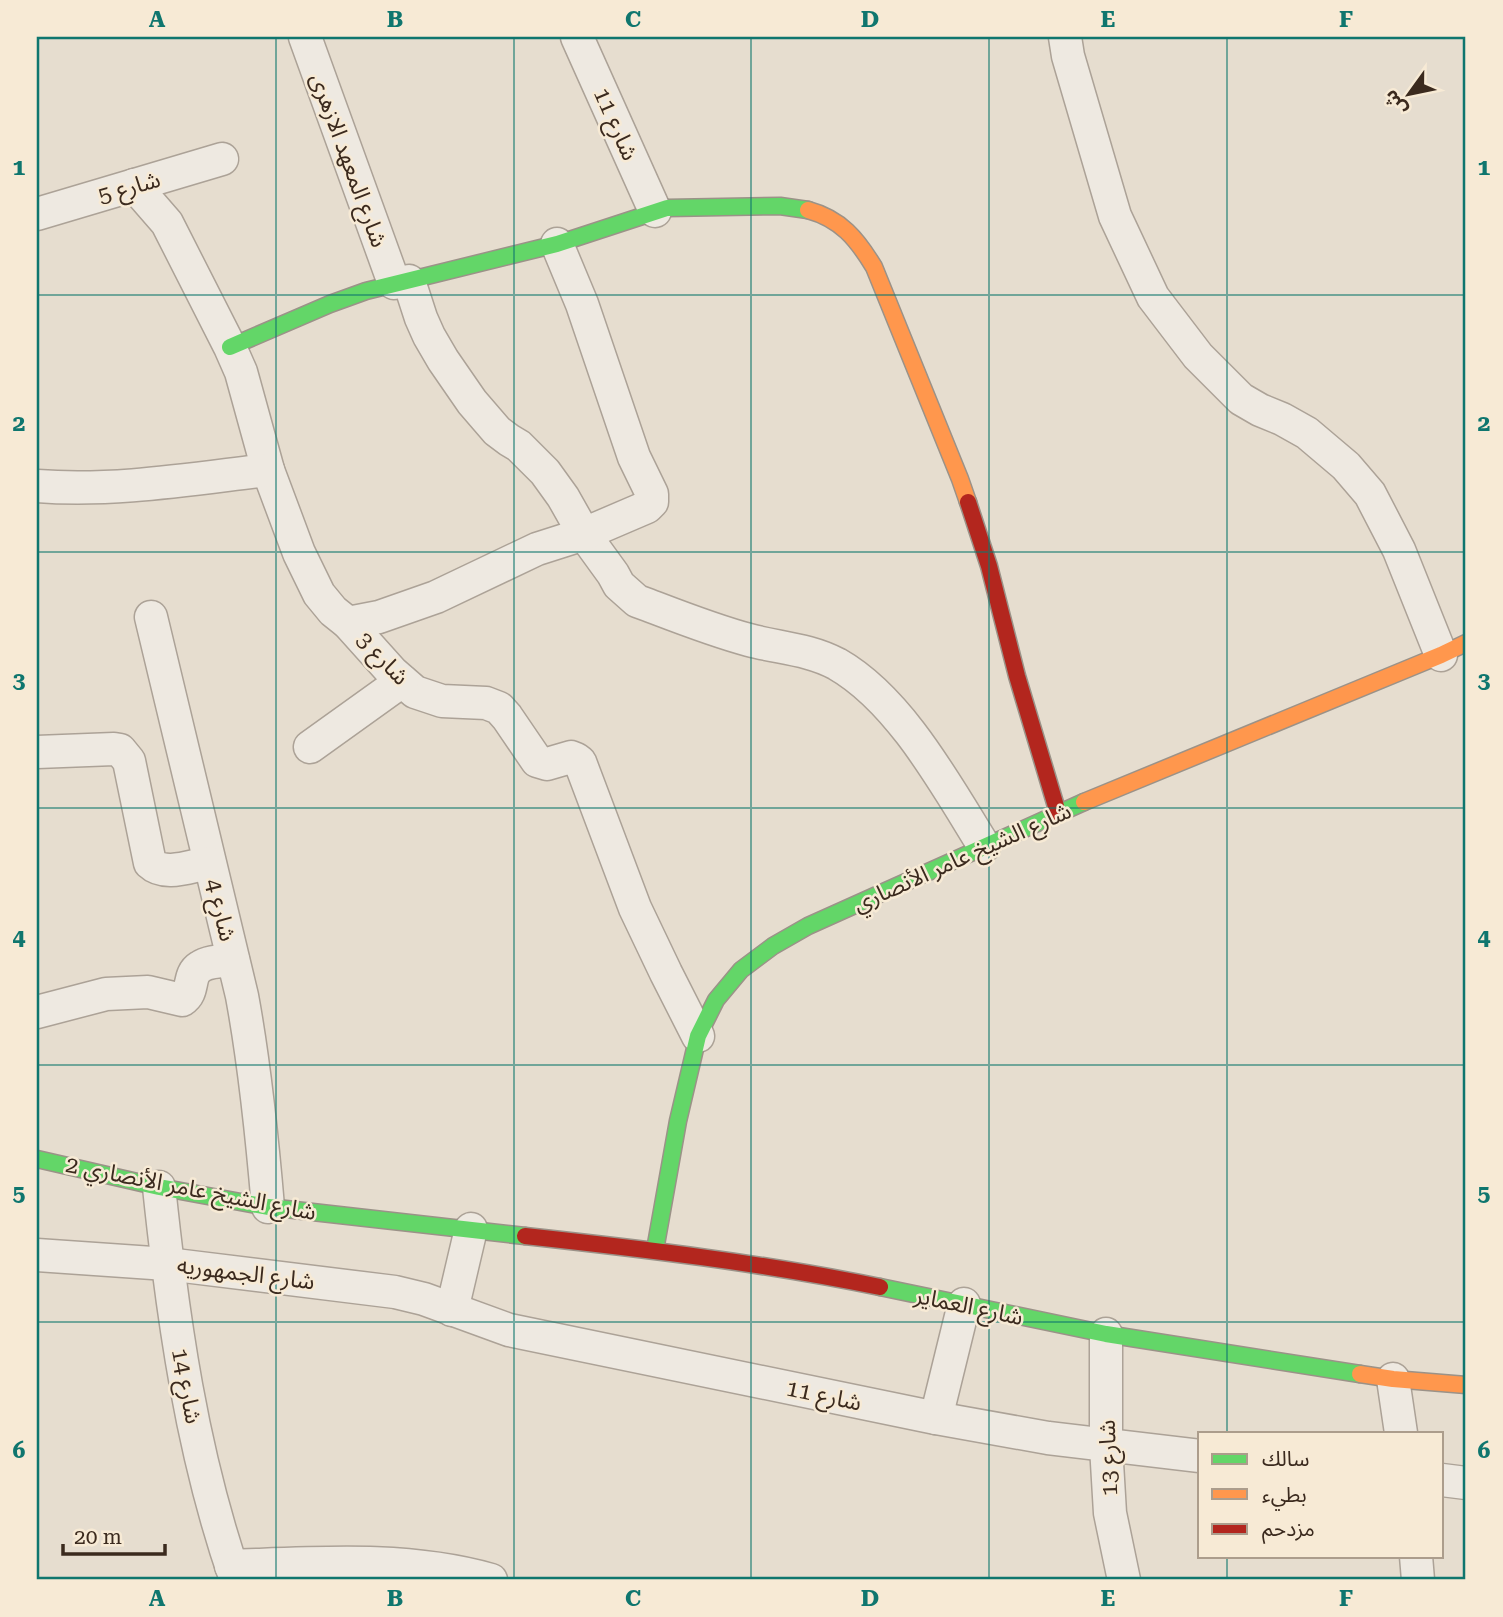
<svg xmlns="http://www.w3.org/2000/svg" width="1503" height="1617" font-family="'Roboto Serif','Noto Sans Arabic',serif">
<style>
.lines{fill:none;stroke-linecap:round;stroke-linejoin:round}
.street-casing{stroke:#aca297;stroke-width:35}
.fast-casing{stroke:#9b9288;stroke-width:19}
.slow-casing{stroke:#9b9288;stroke-width:19}
.jam-casing{stroke:#9b9288;stroke-width:19}
.street{stroke:#eee9e1;stroke-width:32}
.fast{stroke:#63d668;stroke-width:16}
.slow{stroke:#ff974d;stroke-width:16}
.jam{stroke:#b3261e;stroke-width:16}
.grid{fill:none;stroke:#0f766e;stroke-width:2;stroke-opacity:0.55}
.labels{text-anchor:middle;stroke-width:5;stroke-linejoin:round;paint-order:stroke}
.street-label{font-size:23px;fill:#3b2a1e;stroke:#f7ead5}
.neatline{fill:none;stroke:#0f766e;stroke-width:2.5}
.grid-label{font-size:23px;text-anchor:middle;font-weight:bold;fill:#0f766e}
</style>
<rect width="100%" height="100%" fill="#e6ddcf"/>
<g class="lines">
<defs>
<g id="street">
<polyline points="305,37 394,283"/>
<polyline points="577,37 655,211"/>
<polyline points="1065,37 1068,56 1115,216 1153,297 1198,356 1241,399 1260,410 1282,419 1307,433 1346,466 1370,494 1399,550 1441,655"/>
<polyline points="134,185 167,223 230,347 241,372 268,470 299,553 319,594 333,611 348,623 392,672 415,692 442,701 486,703 499,708 507,717 537,761 547,764 571,757 576,759 580,762 635,908 666,973 698,1036"/>
<polyline points="37,214 222,159"/>
<path d="M409,281l12,37 8,18 14,24 29,42 25,29 12,9 10,6 26,26 18,25 21,37 29,40 6,11 18,16 11,4c34,13 67,26 101,35 30,8 60,9 88,24 63,36 109,121 147,182"/>
<path d="M37,486c77,6 154,-7 231,-16"/>
<path d="M151,617l91,379c13,70 20,140 26,211"/>
<polyline points="348,623 379,617 436,597 537,549 584,534 647,507 652,502 652,494 634,457 582,304 557,244"/>
<polyline points="310,747 402,681"/>
<path d="M37,752l77,-3 6,1 9,11 21,102c15,14 40,3 59,0"/>
<path d="M37,1012l69,-18 42,-2 34,8c13,-8 5,-25 18,-33 8,-6 23,-6 33,-7"/>
<path d="M159,1187c14,133 33,267 77,393"/>
<polyline points="37,1255 167,1264 395,1292 424,1299 509,1330 936,1418 1048,1438 1200,1456"/>
<polyline points="452,1310 471,1229"/>
<polyline points="1106,1334 1106,1446 1110,1513 1124,1580"/>
<polyline points="1393,1379 1401,1433"/>
<polyline points="936,1418 964,1304"/>
<polyline points="1442,1480 1466,1483"/>
<polyline points="1416,1556 1418,1580"/>
<path d="M231,1566c86,-3 176,-10 260,14"/>
</g>
<g id="fast">
<polyline points="230,347 330,304 366,291 557,244 667,208 780,206 808,210"/>
<polyline points="37,1159 159,1187 268,1207 525,1236"/>
<polyline points="655,1250 678,1121 698,1036 716,1000 741,970 773,946 808,926 1084,802"/>
<polyline points="880,1287 1106,1334 1360,1374"/>
</g>
<g id="slow">
<path d="M808,210c33,9 49,29 66,57l86,212 8,23"/>
<polyline points="1084,802 1441,655 1466,643"/>
<polyline points="1360,1374 1393,1379 1466,1385"/>
</g>
<g id="jam">
<polyline points="968,502 989,566 1017,676 1058,813"/>
<path d="M525,1236c119,13 238,27 355,51"/>
</g>
</defs>
<!-- street casing -->
<use href="#street" class="street-casing"/>
<!-- fast casing -->
<use href="#fast" class="fast-casing"/>
<!-- slow casing -->
<use href="#slow" class="slow-casing"/>
<!-- jam casing -->
<use href="#jam" class="jam-casing"/>
<!-- street -->
<use href="#street" class="street"/>
<!-- fast -->
<use href="#fast" class="fast"/>
<!-- slow -->
<use href="#slow" class="slow"/>
<!-- jam -->
<use href="#jam" class="jam"/>
</g>
<!-- grid -->
<path class="grid" d="M276,37v1543M514,37v1543M751,37v1543M989,37v1543M1227,37v1396M37,295h1429M37,552h1429M37,808h1429M37,1065h1429M37,1322h1429M1227,1556v24"/>
<g class="labels">
<!-- street labels -->
<g class="street-label">
<text transform="translate(616 124) rotate(66)" y="8">شارع 11</text>
<text transform="translate(349 160) rotate(70)" y="8">شارع المعهد الازهرى</text>
<text transform="translate(129 187) rotate(-16)" y="8">شارع 5</text>
<text transform="translate(383 658) rotate(46)" y="8">شارع 3</text>
<text transform="translate(962 857) rotate(-24)" y="8">شارع الشيخ عامر الأنصاري</text>
<text transform="translate(221 910) rotate(76)" y="8">شارع 4</text>
<text transform="translate(191 1188) rotate(11)" y="8">شارع الشيخ عامر الأنصاري 2</text>
<text transform="translate(246 1273) rotate(7)" y="8">شارع الجمهوريه</text>
<text transform="translate(969 1306) rotate(12)" y="8">شارع العماير</text>
<text transform="translate(187 1386) rotate(79)" y="8">شارع 14</text>
<text transform="translate(824 1395) rotate(12)" y="8">شارع 11</text>
<text transform="translate(1108 1458) rotate(-92)" y="8">شارع 13</text>
</g>
</g>
<!-- border -->
<rect width="1503" height="1617" fill="none" stroke="#f7ead5" stroke-width="77"/>
<!-- legend -->
<rect x="1198" y="1432" width="245" height="126" fill="#f7ead5" stroke="#ac9d8c" stroke-width="2"/>
<rect x="1212" y="1454" width="35" height="10" fill="#63d668" stroke="#ac9d8c" stroke-width="2"/>
<text x="1262" y="1466" font-size="21" fill="#3b2a1e">سالك</text>
<rect x="1212" y="1489" width="35" height="10" fill="#ff974d" stroke="#ac9d8c" stroke-width="2"/>
<text x="1262" y="1502" font-size="21" fill="#3b2a1e">بطيء</text>
<rect x="1212" y="1524" width="35" height="10" fill="#b3261e" stroke="#ac9d8c" stroke-width="2"/>
<text x="1262" y="1536" font-size="21" fill="#3b2a1e">مزدحم</text>
<!-- north arrow -->
<g transform="translate(1409 94) rotate(237)" stroke="#f7ead5" stroke-width="5" paint-order="stroke">
<path d="M0-5L12 26L0 18L-12 26Z" fill="#3b2a1e"/>
<text y="-10" font-size="19" font-weight="bold" text-anchor="middle" fill="#3b2a1e">ش</text>
</g>
<!-- scale -->
<path d="M63 1544v10h102v-10" fill="none" stroke="#3b2a1e" stroke-width="3.5"/>
<text x="74" y="1544" font-size="21" fill="#3b2a1e" stroke="#f7ead5" stroke-width="5" paint-order="stroke">20 m</text>
<rect x="38" y="38" width="1426" height="1540" class="neatline"/>
<g class="grid-label">
<text x="157" y="27">A</text>
<text x="395" y="27">B</text>
<text x="633" y="27">C</text>
<text x="870" y="27">D</text>
<text x="1108" y="27">E</text>
<text x="1346" y="27">F</text>
<text x="19" y="175">1</text>
<text x="1484" y="175">1</text>
<text x="19" y="431">2</text>
<text x="1484" y="431">2</text>
<text x="19" y="688">3</text>
<text x="1484" y="688">3</text>
<text x="19" y="945">4</text>
<text x="1484" y="945">4</text>
<text x="19" y="1201">5</text>
<text x="1484" y="1201">5</text>
<text x="19" y="1458">6</text>
<text x="1484" y="1458">6</text>
<text x="157" y="1606">A</text>
<text x="395" y="1606">B</text>
<text x="633" y="1606">C</text>
<text x="870" y="1606">D</text>
<text x="1108" y="1606">E</text>
<text x="1346" y="1606">F</text>
</g>
</svg>
